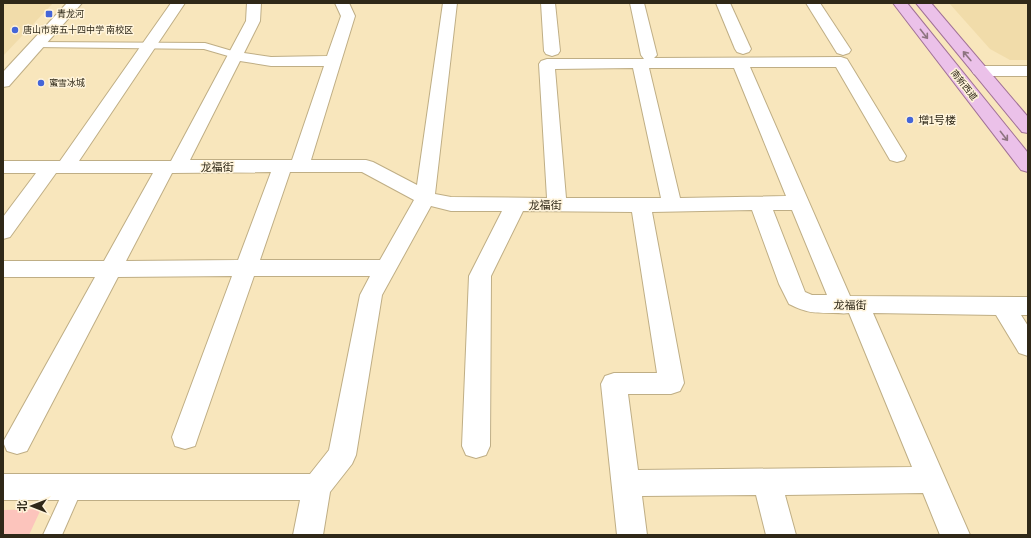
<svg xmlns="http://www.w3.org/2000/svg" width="1031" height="538" font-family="'Archivo Narrow','Noto Sans SC',sans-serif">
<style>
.built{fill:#f1dcaa}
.green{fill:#fcc4bc}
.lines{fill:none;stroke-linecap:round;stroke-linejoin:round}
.lane-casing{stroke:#bfae85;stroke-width:2}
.street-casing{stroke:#bfae85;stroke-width:2}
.secondary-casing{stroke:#bfae85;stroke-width:2}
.primary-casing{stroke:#a07196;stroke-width:2}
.lane{fill:#fff;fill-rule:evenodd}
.street{fill:#fff;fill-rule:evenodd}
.secondary{fill:#fff;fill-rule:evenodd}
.primary{fill:#ebc1e9;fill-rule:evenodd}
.oneway{stroke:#8d7480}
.poi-dot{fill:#4465d8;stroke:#fff4db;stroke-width:1.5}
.labels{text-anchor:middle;stroke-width:3;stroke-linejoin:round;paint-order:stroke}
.far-poi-label{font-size:9px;fill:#2f2818;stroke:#fff4db;text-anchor:start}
.far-street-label{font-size:9px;fill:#2f2818;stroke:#fff4db}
.poi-label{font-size:11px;fill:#2f2818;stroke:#fff4db;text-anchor:start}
.street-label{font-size:11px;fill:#2f2818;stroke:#fff4db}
</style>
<rect width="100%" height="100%" fill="#f8e6bc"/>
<!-- built -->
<g class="built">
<polygon points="3,3 53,3 3,56"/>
<polygon points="949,3 1028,3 1028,60 1010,60 990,49"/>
</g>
<!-- green -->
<polygon class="green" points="41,509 29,535 3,535 3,510"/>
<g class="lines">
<defs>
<g id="lane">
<polygon points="37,42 205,43 239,53 240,55 235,58 204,49 34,47 32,45 34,43"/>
<polygon points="74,478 80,481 83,487 62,535 43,535 68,481"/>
</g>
<g id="street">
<path d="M171,3h14l-106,158h92l75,-140 1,-18h14l-1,18 -16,32 27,4 56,-1 14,-40 -6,-13h14l6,13 -44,144h55l7,2 44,23 26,-182h14l-22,191 16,3 96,1 -8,-134 2,-3 6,-2h97l-3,-4 -11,-52h14l13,52 -3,3 187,-1 6,2 59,97 -2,4 -7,2 -7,-2 -54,-93h-86l100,229 178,1v18h-7l7,11v30l-9,-3 -23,-38 -123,-2 97,222h-30l-17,-42 -138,2 11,40h-30l-10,-40 -114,1 5,39h-30l-16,-151 4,-8 9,-3h43l-25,-161 -109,-1 -32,65 -1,170 -4,9 -10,3 -10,-3 -4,-9 7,-170 33,-65h-51l-20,-5 -49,89 -26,160 -4,9 -22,28 -7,43h-30l7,-35h-297v-26h307l19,-24 31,-155 10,-19h-116l-56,161 -3,9 -10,3 -10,-3 -3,-9 60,-161 -114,1 -91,174 -10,3 -10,-3 -4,-9 92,-165h-92v-16h101l49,-88h-97l-46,64 -7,2v-22l33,-44h-33v-12h57zM240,61l31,5h53l-32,94h-102zM633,68l28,130h-95l-11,-129zM649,68h85l52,128 -106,2zM271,172l-33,88 -112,1 46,-88zM290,172h72l52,28 -34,60h-120zM752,210l27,74 10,20c18,9 25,9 44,9 7,0 10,1 16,0l63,154 -274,3 -10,-76h43l9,-3 4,-8 -32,-171zM773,210h19l35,85h-15l-7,-3z"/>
<polygon points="541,3 555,3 560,51 558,54 552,56 546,54 544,51"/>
<polygon points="716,3 730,3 751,49 749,52 743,54 737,52 735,49"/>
<polygon points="806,3 820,3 851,50 849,53 843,55 837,53"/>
</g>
<g id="secondary">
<polygon points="67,3 82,3 9,86 3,87 3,72"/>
<polygon points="980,66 1028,66 1028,76 980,76 974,74 972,71 974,68"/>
</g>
<g id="primary">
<polygon points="893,3 907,3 1028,153 1028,172 1021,170"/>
<polygon points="916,3 931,3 1028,117 1028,133 1022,132"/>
</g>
</defs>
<!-- lane casing -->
<use href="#lane" class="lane-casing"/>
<!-- street casing -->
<use href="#street" class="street-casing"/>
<!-- secondary casing -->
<use href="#secondary" class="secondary-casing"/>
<!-- primary casing -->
<use href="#primary" class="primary-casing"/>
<!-- lane -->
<use href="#lane" class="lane"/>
<!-- street -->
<use href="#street" class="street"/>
<!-- secondary -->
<use href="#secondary" class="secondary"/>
<!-- primary -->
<use href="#primary" class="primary"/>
</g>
<!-- one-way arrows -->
<defs><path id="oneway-shaft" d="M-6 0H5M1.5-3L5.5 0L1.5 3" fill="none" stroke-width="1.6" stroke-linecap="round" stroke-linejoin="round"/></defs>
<g class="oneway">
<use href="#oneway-shaft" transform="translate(924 34) rotate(52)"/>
<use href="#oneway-shaft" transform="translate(967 56) rotate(-130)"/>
<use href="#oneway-shaft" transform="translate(1004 136) rotate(52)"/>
</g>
<!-- markers -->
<g class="poi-dot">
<rect x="45" y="10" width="8" height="8" rx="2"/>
<circle cx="15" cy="30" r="4"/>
<circle cx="41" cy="83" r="4"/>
<circle cx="910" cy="120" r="4"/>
</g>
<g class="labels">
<!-- far-poi labels -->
<g class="far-poi-label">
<text x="57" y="17">青龙河</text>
<text x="23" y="33">唐山市第五十四中学 南校区</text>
<text x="49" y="86">蜜雪冰城</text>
</g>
<!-- far-street labels -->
<g class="far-street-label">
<text transform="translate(964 85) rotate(52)" y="3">南新西道</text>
</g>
<!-- poi labels -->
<g class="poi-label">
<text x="918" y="124">增1号楼</text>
</g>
<!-- street labels -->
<g class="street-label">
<text x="217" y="171">龙福街</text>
<text x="545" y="209">龙福街</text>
<text transform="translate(850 305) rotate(1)" y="4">龙福街</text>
</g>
</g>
<!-- border -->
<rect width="1031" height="538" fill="none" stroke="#2f2818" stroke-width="8"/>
<!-- north arrow -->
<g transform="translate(32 506) rotate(270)" stroke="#fff4db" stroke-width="3" paint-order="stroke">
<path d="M0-3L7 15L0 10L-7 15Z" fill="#2f2818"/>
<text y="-6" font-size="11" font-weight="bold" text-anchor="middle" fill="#2f2818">北</text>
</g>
</svg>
